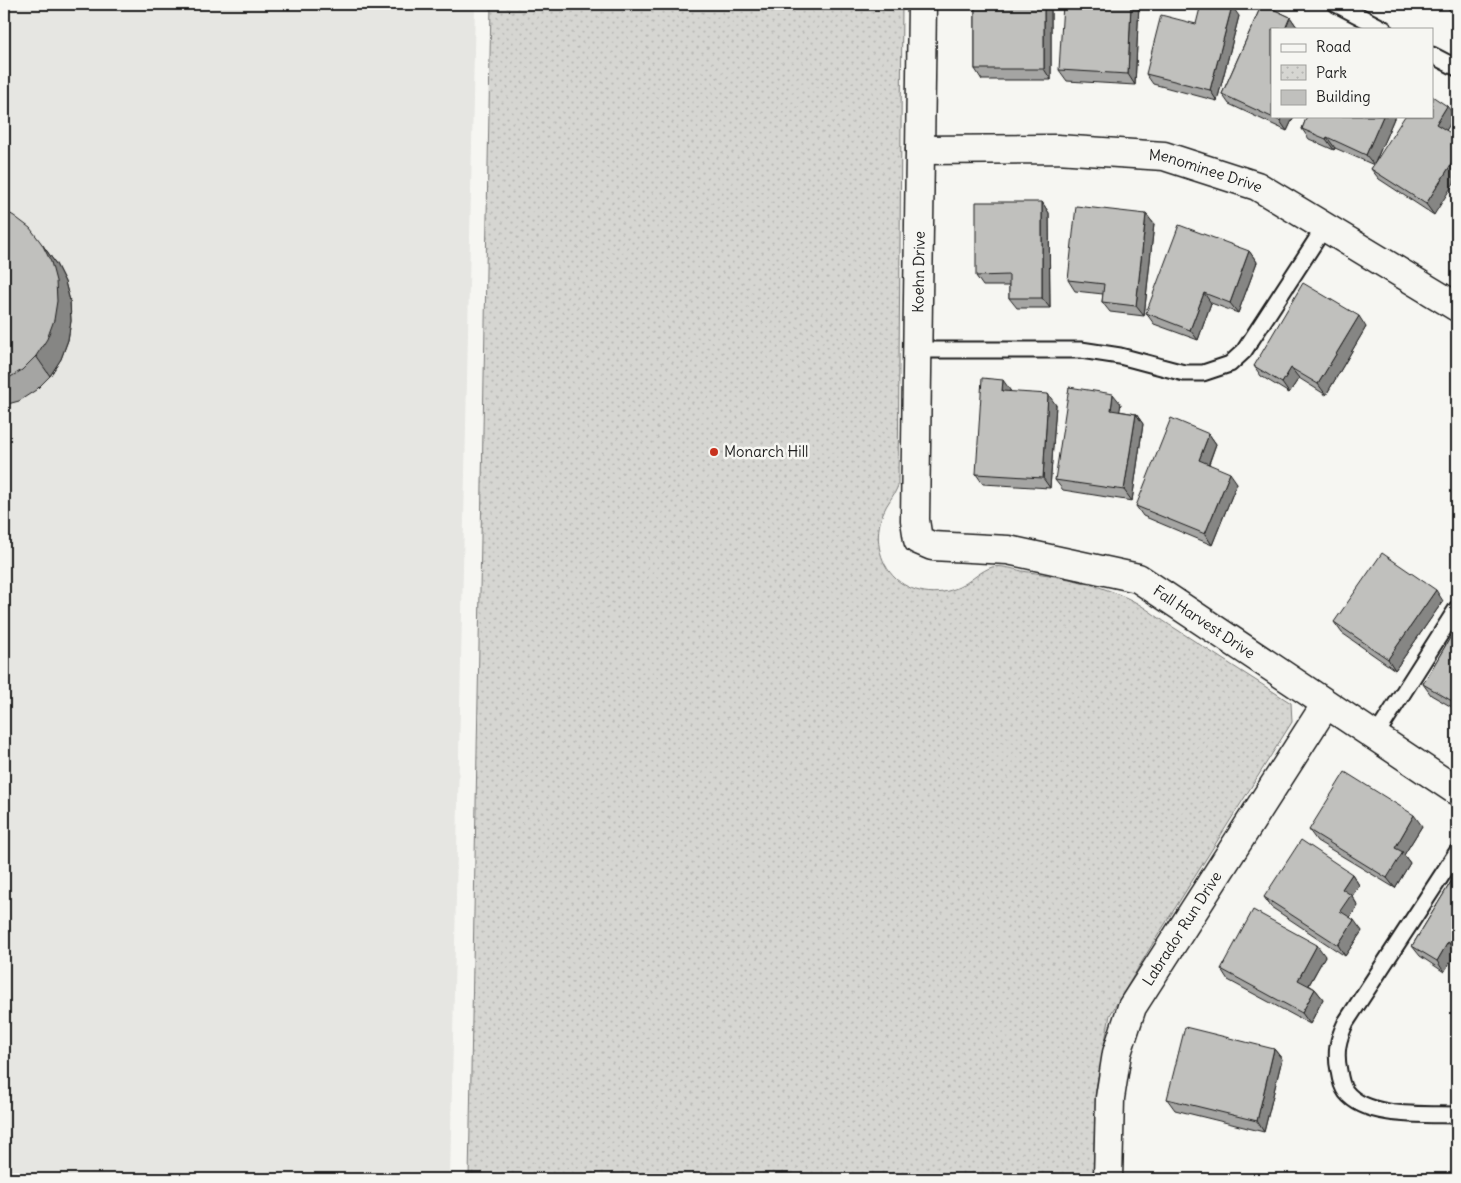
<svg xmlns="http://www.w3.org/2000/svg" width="1461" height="1183" font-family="Delius,sans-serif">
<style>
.built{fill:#e6e6e2}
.park{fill:url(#park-dots);stroke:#797977}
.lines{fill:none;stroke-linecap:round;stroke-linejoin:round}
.lane-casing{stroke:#1c1c1c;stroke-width:19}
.street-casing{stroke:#1c1c1c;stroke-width:31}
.lane{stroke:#f6f6f2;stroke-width:15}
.street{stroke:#f6f6f2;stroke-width:28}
.wall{fill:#a5a5a3;stroke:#1c1c1c}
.shaded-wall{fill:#868684;stroke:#1c1c1c}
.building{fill:#c0c0bd;stroke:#1c1c1c}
.poi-dot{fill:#c8321e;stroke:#f6f6f2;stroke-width:2}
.labels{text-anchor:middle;stroke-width:5;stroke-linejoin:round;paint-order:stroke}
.street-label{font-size:15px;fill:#1c1c1c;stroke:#f6f6f2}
.poi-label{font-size:15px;fill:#1c1c1c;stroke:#f6f6f2;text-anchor:start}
</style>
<defs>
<pattern id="park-dots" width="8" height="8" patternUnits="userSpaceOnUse" patternTransform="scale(1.25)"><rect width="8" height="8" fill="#d6d6d2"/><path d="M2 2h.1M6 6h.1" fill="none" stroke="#b7b7b4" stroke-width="1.8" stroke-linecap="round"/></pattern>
</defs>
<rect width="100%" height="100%" fill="#f6f6f2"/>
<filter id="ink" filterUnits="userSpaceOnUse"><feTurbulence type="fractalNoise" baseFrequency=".02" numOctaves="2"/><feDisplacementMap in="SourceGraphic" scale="10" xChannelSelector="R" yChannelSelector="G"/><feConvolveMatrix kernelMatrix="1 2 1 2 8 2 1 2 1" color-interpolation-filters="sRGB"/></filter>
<g filter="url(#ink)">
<!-- built -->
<polygon class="built" points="4,4 475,4 450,1179 4,1179"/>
<!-- park -->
<path class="park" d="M491,4h411l-4,482c-4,10 -11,17 -15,27 -9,22 -5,49 13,66 19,16 46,18 67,6 10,-6 18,-14 29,-18 8,-2 22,2 30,4 36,5 70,11 103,26 17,7 34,22 51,32 38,25 76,49 115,74l1,19 -137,218 -45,75 -14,73 -3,91h-624z"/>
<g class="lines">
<defs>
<g id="lane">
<polyline points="1336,4 1384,29"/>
<polyline points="1432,55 1457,68"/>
<polyline points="918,350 1081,350 1120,356 1184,373 1203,373 1230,364 1244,351 1324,228"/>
<polyline points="1375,737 1457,608"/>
<path d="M1457,852l-111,170c-8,17 -11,30 -7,49 1,7 3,16 7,21 21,27 81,22 111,23"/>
</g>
<g id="street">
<path id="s1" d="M922,4l-7,516 3,20 14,6 76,4 130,28 319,213"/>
<path id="s2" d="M920,150l137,-1 107,7 93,30 200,121"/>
<path id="s3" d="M1108,1179l2,-81 7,-45 15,-46 194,-303"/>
</g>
</defs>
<!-- lane casing -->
<use href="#lane" class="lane-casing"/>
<!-- street casing -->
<use href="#street" class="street-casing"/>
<!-- lane -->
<use href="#lane" class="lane"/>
<!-- street -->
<use href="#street" class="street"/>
</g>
<!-- wall -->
<g class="wall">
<polygon points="975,4 1051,4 1051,80 982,80 975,69"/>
<polygon points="1139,4 1135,85 1067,81 1059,70"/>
<polygon points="1262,4 1290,17 1297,27 1297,29 1272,29 1272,116 1294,116 1287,131 1229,104 1222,94"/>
<polygon points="1457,4 1457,18 1455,17 1447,7"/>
<polygon points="1239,16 1217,101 1153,84 1146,74 1196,24"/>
<polygon points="1307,116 1395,116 1374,165 1455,116 1446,130 1434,215 1379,179 1371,169 1374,165 1335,148 1334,150 1309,139 1302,129"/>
<polygon points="1042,202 1049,213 1050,308 1017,308 1009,298 1009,286 983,286 976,276"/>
<polygon points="4,210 42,244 56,264 65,282 70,301 71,321 68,340 61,359 50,376 36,390 19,401 4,405"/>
<polygon points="1146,214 1154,224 1144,316 1110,312 1102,302 1103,294 1075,291 1068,280"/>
<polygon points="1249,251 1257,262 1238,313 1211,303 1198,340 1154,324 1146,313"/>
<polygon points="1366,327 1326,395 1299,378 1289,393 1261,376 1254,366"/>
<polygon points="1010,390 1010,392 1056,405 1050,488 983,484 976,474"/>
<polygon points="1121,404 1119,411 1136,414 1143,424 1132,501 1063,490 1055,480"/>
<polygon points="1209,434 1216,444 1209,464 1237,483 1212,545 1143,516 1136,506"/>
<polygon points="1443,601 1395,670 1342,633 1334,622"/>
<polygon points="1457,626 1457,710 1431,695 1423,684"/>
<polygon points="1422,826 1404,855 1410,863 1395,888 1317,841 1309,830"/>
<polygon points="1457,872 1457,954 1456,953 1444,972 1420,956 1412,946"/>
<polygon points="1352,874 1359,885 1352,896 1358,906 1350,917 1362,931 1345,956 1271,907 1264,897"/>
<polygon points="1325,956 1309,985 1315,989 1323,999 1310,1024 1228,980 1221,969"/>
<polygon points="1274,1049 1282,1059 1264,1132 1175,1110 1167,1099"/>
</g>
<!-- shaded-wall -->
<g class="shaded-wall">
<polygon points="1044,4 1051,4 1051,80 1044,69"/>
<polygon points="1131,4 1139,4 1135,85 1128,74"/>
<polygon points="1232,6 1239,16 1217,101 1210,90"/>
<polygon points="1290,17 1297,27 1297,29 1285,29"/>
<polygon points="1447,106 1455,116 1444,134 1436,124"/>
<polygon points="1282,116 1294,116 1287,131 1280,121"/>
<polygon points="1383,116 1395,116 1374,165 1366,155"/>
<polygon points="1327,137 1335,148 1334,150 1326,139"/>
<polygon points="1457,155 1457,178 1434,215 1426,204"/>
<polygon points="1042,202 1049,213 1050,308 1042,298"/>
<polygon points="1146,214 1154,224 1144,316 1136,306"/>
<polygon points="42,244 56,264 65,282 70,301 71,321 68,340 61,359 50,376 36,356"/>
<polygon points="1249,251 1257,262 1238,313 1230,303"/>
<polygon points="1204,293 1211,303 1198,340 1190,330"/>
<polygon points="1359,316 1366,327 1326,395 1318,384"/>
<polygon points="1291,368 1299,378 1289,393 1282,383"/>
<polygon points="1003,380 1010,390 1010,402 1002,391"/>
<polygon points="1048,394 1056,405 1050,488 1043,478"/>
<polygon points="1113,394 1121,404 1118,420 1111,410"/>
<polygon points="1136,414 1143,424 1132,501 1124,490"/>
<polygon points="1209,434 1216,444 1206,471 1199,460"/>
<polygon points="1230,473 1237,483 1212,545 1205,534"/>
<polygon points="1436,590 1443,601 1395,670 1388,659"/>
<polygon points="1414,815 1422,826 1404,855 1410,863 1395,888 1387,878 1395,848"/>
<polygon points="1352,874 1359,885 1352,896 1358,906 1347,921 1340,911 1342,889"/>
<polygon points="1354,920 1362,931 1345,956 1338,945"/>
<polygon points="1448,942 1456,953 1444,972 1437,961"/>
<polygon points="1317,945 1325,956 1306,990 1298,980"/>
<polygon points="1315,989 1323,999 1310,1024 1302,1013"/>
<polygon points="1274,1049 1282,1059 1264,1132 1257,1121"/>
</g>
<!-- building -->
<g class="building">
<rect x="975" y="4" width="69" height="65"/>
<polygon points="1063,4 1131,4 1128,74 1059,70"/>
<polygon points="1201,4 1225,4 1232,6 1210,90 1146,74 1161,15 1196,24"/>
<polygon points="1262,4 1290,17 1285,29 1272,29 1272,116 1282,116 1280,121 1222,94"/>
<polygon points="1449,4 1457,4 1457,12 1447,7"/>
<polygon points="1432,96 1447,106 1436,124 1457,137 1457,155 1426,204 1371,169 1405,116 1432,116"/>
<polygon points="1307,116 1383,116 1366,155 1327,137 1326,139 1302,129"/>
<polygon points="976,202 1042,202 1042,298 1009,298 1009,275 976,276"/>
<polygon points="1076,206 1146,214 1136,306 1102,302 1104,284 1068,280"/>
<polygon points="4,210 14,216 30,228 42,244 51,262 56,281 57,301 54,320 47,339 36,356 22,370 4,381"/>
<polygon points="1179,225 1249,251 1230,303 1204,293 1190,330 1146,313"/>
<polygon points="1303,283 1359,316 1318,384 1291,368 1282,383 1254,366"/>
<polygon points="982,378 1003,380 1002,391 1048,394 1043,478 976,474"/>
<polygon points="1069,387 1113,394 1111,410 1136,414 1124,490 1055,480"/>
<polygon points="1171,418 1209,434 1199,460 1230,473 1205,534 1136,506"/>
<polygon points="1457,457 1457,467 1453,465"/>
<polygon points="1382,553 1436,590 1388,659 1334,622"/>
<polygon points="1457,626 1457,704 1423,684"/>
<polygon points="1345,772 1414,815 1395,848 1403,852 1387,878 1309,830"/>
<polygon points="1301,840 1352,874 1342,889 1351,895 1340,911 1354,920 1338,945 1264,897"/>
<polygon points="1457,872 1457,948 1448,942 1437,961 1412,946"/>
<polygon points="1253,910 1317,945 1298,980 1315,989 1302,1013 1221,969"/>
<polygon points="1185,1027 1274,1049 1257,1121 1167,1099"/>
</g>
</g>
<!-- markers -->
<circle class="poi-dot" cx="714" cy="452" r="5"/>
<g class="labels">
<!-- street labels -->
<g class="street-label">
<text dy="5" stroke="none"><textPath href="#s2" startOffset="288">Menominee Drive</textPath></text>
<text transform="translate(919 272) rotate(-89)" y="5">Koehn Drive</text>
<text dy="5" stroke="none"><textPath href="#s1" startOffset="840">Fall Harvest Drive</textPath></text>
<text dy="5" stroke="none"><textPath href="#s3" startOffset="268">Labrador Run Drive</textPath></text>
</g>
<!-- poi labels -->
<g class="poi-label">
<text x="724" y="457">Monarch Hill</text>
</g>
</g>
<!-- margin -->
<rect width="1461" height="1183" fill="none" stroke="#f6f6f2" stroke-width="20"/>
<rect x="10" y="10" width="1441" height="1163" fill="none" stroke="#1c1c1c" stroke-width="2" filter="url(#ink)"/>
<!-- legend -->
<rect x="1271" y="28" width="162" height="90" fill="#f6f6f2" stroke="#9f9f9c"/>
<rect x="1281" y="44" width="25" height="8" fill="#f6f6f2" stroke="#9f9f9c"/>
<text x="1316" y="52" font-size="15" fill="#1c1c1c">Road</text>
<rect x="1281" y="65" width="25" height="15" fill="url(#park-dots)" stroke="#9f9f9c"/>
<text x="1316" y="78" font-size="15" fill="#1c1c1c">Park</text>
<rect x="1281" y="90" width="25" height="15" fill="#c0c0bd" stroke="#9f9f9c"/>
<text x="1316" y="102" font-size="15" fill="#1c1c1c">Building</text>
</svg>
